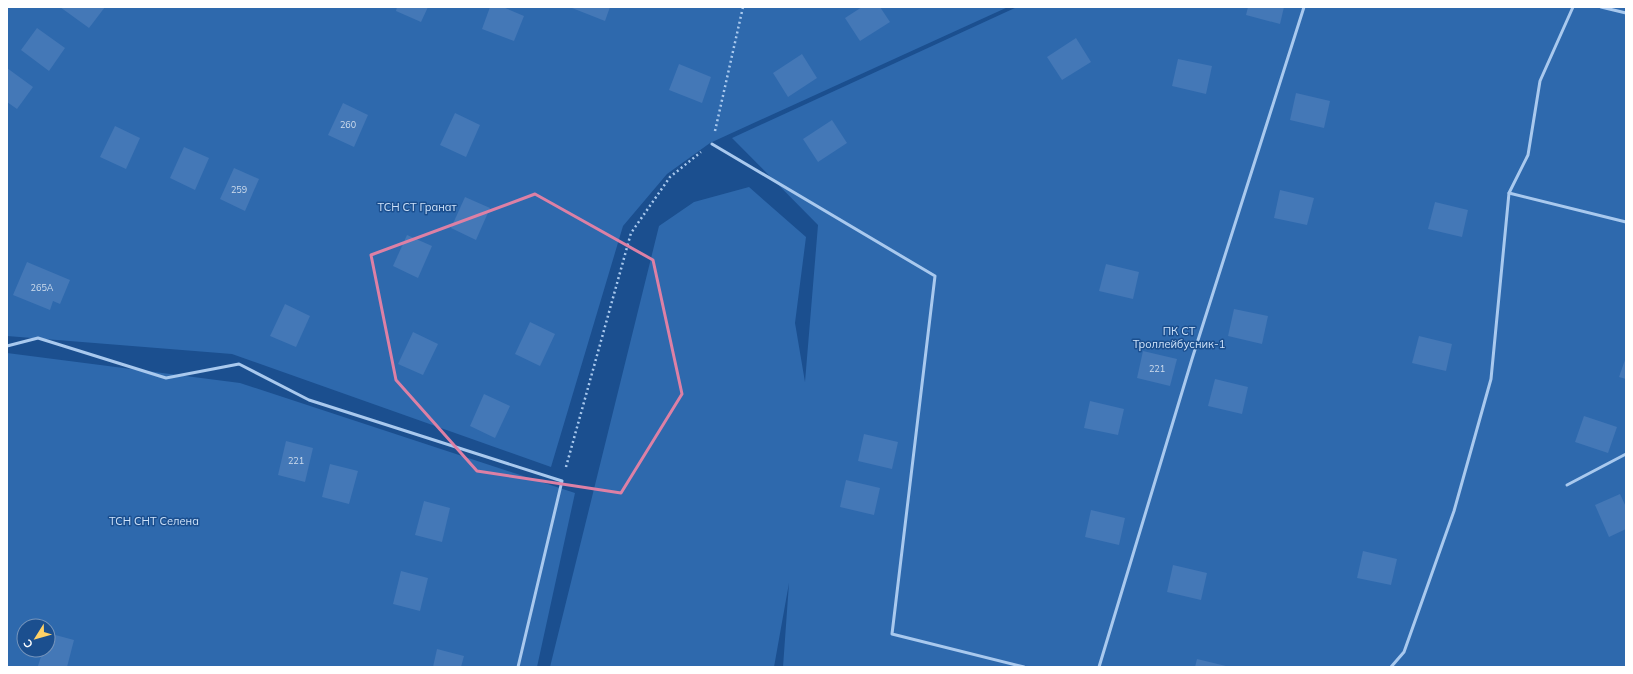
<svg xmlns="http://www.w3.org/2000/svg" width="1633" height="674" font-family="Mulish,sans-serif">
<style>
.green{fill:#2e69ad;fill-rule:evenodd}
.building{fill:#4478b7}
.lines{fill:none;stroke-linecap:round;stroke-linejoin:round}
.path{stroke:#a9c9ee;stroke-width:2.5;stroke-dasharray:2 3;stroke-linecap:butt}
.lane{stroke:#a9c9ee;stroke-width:3}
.marked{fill:none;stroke:#dd80a5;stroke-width:3;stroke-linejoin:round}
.labels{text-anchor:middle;stroke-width:3;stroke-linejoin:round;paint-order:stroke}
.number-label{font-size:9px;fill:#d0dded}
.park-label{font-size:11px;fill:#cfe3fa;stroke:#1b4f8f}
</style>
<rect width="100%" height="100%" fill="#1b4f8f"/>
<!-- green -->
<g class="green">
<polygon points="7,7 1008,7 710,143 667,174 623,226 551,467 232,354 7,336"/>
<polygon points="1017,7 1626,7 1626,667 783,667 789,583 774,667 550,667 659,226 694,202 749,187 806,237 795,323 805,382 818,225 732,138"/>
<path d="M7,353l233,30 335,110 -38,174h-530zM24,626h24v24h-24z"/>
</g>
<!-- building -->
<g class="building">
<polygon points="60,7 105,7 89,28"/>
<polygon points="397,7 428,7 421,22 396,11"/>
<polygon points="490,7 503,7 524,16 514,41 482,29"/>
<polygon points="573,7 610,7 605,21 572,8"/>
<polygon points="862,7 880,7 890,22 860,41 845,18"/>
<polygon points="1248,7 1284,7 1280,24 1246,15"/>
<polygon points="37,28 65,48 49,71 21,50"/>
<polygon points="1076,38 1091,62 1062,80 1047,57"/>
<polygon points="802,54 817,78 788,97 773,73"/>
<polygon points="1178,59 1212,66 1206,94 1172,86"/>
<polygon points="679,64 711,77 702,103 669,90"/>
<polygon points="7,68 33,87 17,109 7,102"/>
<polygon points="1296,93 1330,101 1324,128 1290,120"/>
<polygon points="343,103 368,115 354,147 328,135"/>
<polygon points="455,113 480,125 466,157 440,145"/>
<polygon points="832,120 847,143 818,162 803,139"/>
<polygon points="115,126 140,138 126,169 100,157"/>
<polygon points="184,147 209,158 195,190 170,178"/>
<polygon points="234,168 259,179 245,211 220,199"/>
<polygon points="1280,190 1314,198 1307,225 1274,218"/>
<polygon points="465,197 490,208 476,240 451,228"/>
<polygon points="1435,202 1468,210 1462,237 1428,229"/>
<polygon points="407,235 432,246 418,278 393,266"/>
<polygon points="27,262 70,280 60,304 53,301 50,310 13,295"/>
<polygon points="1106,264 1139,272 1133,299 1099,291"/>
<polygon points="285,304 310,316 296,347 270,336"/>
<polygon points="1234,309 1268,316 1262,344 1228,336"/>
<polygon points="530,322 555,334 540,366 515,354"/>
<polygon points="413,332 438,344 423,375 398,364"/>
<polygon points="1419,336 1452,344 1446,371 1412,363"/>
<polygon points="1143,351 1177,359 1170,386 1137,378"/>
<polygon points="1626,357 1626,379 1619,377"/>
<polygon points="1215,379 1248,387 1242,414 1208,406"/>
<polygon points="484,394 510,406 495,438 470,426"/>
<polygon points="1090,401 1124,409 1118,435 1084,428"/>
<polygon points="1584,416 1617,427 1608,453 1575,442"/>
<polygon points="864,434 898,442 892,469 858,461"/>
<polygon points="286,441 313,448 305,482 278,475"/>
<polygon points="330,464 358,471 349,504 322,497"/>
<polygon points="846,480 880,488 874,515 840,507"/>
<polygon points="1620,494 1626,507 1626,529 1609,537 1595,505"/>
<polygon points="424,501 450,508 442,542 415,535"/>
<polygon points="1091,510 1125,518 1119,545 1085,537"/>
<polygon points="1363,551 1397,559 1391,585 1357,578"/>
<polygon points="1173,565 1207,573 1201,600 1167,592"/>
<polygon points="401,571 428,578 420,611 393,604"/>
<polygon points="48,633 74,640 67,667 38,666 43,650 48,650"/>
<polygon points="437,649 464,656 461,667 433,667"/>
<polygon points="1197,659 1226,666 1226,667 1195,667"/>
</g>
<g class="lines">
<!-- path -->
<g class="path">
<polyline points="715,131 743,7"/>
<polyline points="566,467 631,233 670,177 701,152"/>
</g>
<!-- lane -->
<g class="lane">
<polyline points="1601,7 1626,13"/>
<polyline points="712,144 935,276 892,634 1024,667"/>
<polyline points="1509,193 1626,222"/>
<polyline points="7,346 38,338 166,378 239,364 309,400 562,481 518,667"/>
<polyline points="1567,485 1626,454"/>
<polyline points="1099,667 1192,359 1304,7"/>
<polyline points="1391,667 1404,652 1454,511 1491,379 1509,193 1528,155 1540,81 1573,7"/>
</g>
</g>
<!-- marked area -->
<path class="marked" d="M535,194l118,66 29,134 -61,99 -144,-22 -81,-91 -25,-125z"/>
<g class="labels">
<!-- number labels -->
<g class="number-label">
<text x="348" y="128">260</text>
<text x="239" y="193">259</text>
<text x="42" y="291">265А</text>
<text x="1157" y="372">221</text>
<text x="296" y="464">221</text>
</g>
<!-- park labels -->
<g class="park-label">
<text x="417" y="211">ТСН СТ Гранат</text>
<text x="1179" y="335">ПК СТ<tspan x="1179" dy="13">Троллейбусник-1</tspan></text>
<text x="154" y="525">ТСН СНТ Селена</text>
</g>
</g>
<!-- border -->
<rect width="1633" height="674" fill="none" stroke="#ffffff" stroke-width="16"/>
<!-- north arrow -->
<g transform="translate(36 638) rotate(233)"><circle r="19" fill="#1b4f8f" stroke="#7695bc"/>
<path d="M0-3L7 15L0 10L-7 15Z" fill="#ffd166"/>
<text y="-6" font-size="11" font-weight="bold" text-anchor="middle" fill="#ffffff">С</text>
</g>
</svg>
